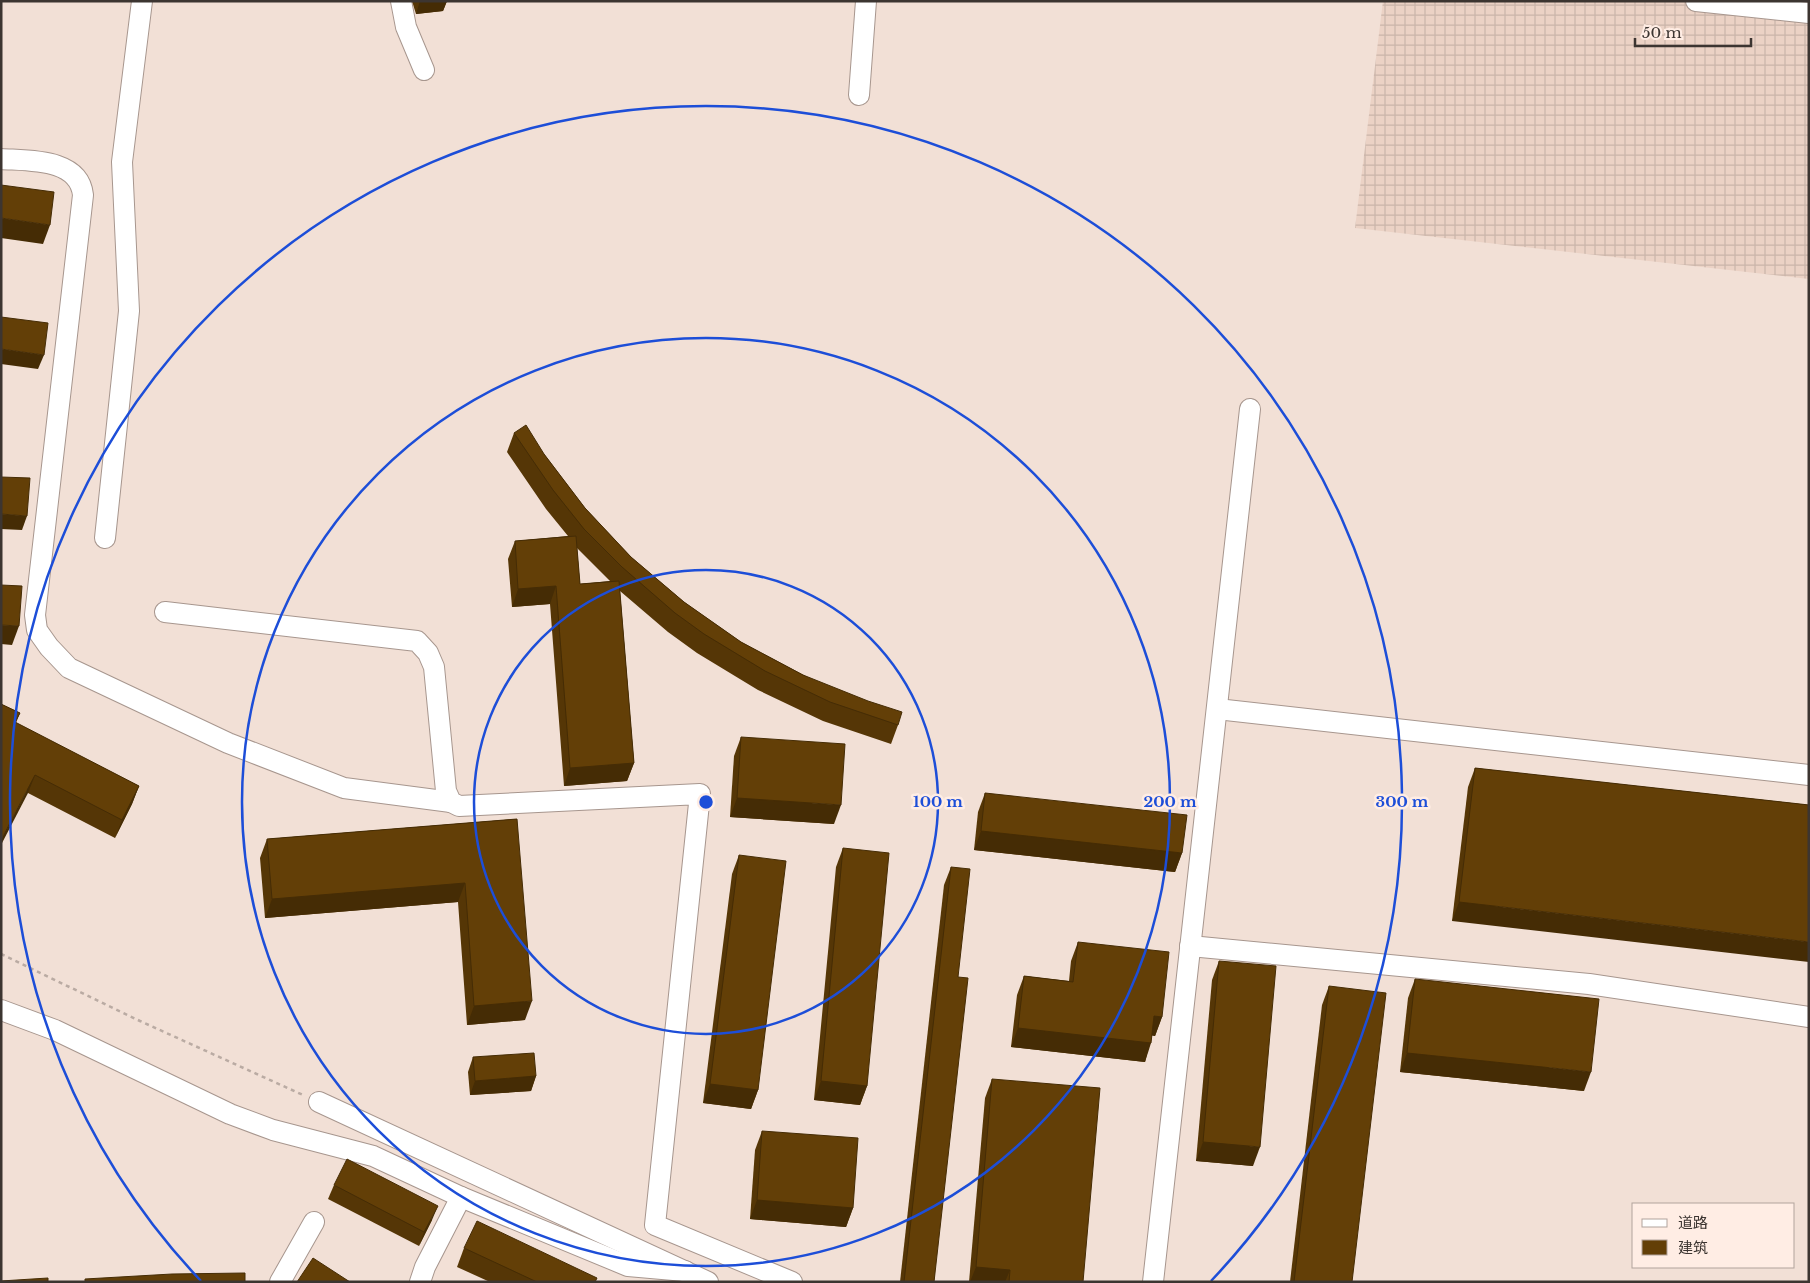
<svg xmlns="http://www.w3.org/2000/svg" width="1810" height="1283" font-family="'Libre Baskerville','Noto Sans SC',serif">
<style>
.industrial{fill:url(#industrial-grid)}
.lines{fill:none;stroke-linecap:round;stroke-linejoin:round}
.minor-casing{stroke:#a7968e;stroke-width:22}
.path{stroke:#baaba3;stroke-width:2.5;stroke-dasharray:4 4;stroke-linecap:butt}
.minor{stroke:#fff;stroke-width:20}
.wall{fill:#553606;fill-rule:evenodd}
.shaded-wall{fill:#452c05}
.building{fill:#633f07;stroke:#452c05}
.ring{fill:none;stroke:#1d4ed8;stroke-width:2.5}
.centre{fill:#1d4ed8;stroke:#ffede4;stroke-width:2.5}
.ring-label{font-size:15px;text-anchor:middle;font-weight:bold;fill:#1d4ed8;stroke:#ffede4;stroke-width:5;stroke-linejoin:round;paint-order:stroke}
</style>
<defs>
<pattern id="industrial-grid" width="8" height="8" patternUnits="userSpaceOnUse" patternTransform="scale(1.25)"><rect width="8" height="8" fill="#ebd2c5"/><path d="M0 4h8M4 0v8" fill="none" stroke="#cab5aa"/></pattern>
</defs>
<rect width="100%" height="100%" fill="#f2e0d6"/>
<!-- industrial -->
<polygon class="industrial" points="1383,1 1809,1 1809,279 1355,228"/>
<g class="lines">
<defs>
<g id="minor">
<polyline points="401,1 406,27 424,70"/>
<polyline points="1696,1 1809,13"/>
<polyline points="859,95 866,1"/>
<path d="M1,159c28,2 78,-1 82,36l-48,420 2,15 12,17 20,21 159,75 116,45 107,14"/>
<polyline points="105,538 129,311 122,162 142,1"/>
<polyline points="165,612 417,641 428,653 434,667 446,791 451,802 459,806 700,794 655,1225 792,1282"/>
<polyline points="1217,709 1809,775"/>
<polyline points="1190,946 1589,984 1809,1017"/>
<polyline points="1,1010 55,1030 230,1114 273,1130 373,1156 461,1197 628,1266 685,1271"/>
<polyline points="319,1102 708,1282"/>
<polyline points="280,1282 314,1222"/>
<polyline points="420,1282 425,1267 461,1197"/>
<polyline points="1153,1282 1250,409"/>
</g>
</defs>
<!-- minor casing -->
<use href="#minor" class="minor-casing"/>
<!-- path -->
<polyline class="path" points="1,954 140,1021 303,1095"/>
<!-- minor -->
<use href="#minor" class="minor"/>
</g>
<!-- wall -->
<g class="wall">
<polygon points="412,1 447,1 443,11 416,14"/>
<path d="M514,433l30,21 41,54 46,49 53,45 57,40 157,83 -7,19 -68,-23 -65,-31 -61,-37 -29,-21 -48,-41 14,172 -7,18 -63,5 -14,-182 -38,3 -4,-48 7,-18 53,-5 -22,-27 -39,-57zM577,548l33,33 -30,3z"/>
<polygon points="1,704 20,713 16,723 139,786 132,804 115,838 28,793"/>
<polygon points="741,737 834,824 730,817 734,756"/>
<polygon points="1475,768 1809,805 1452,921 1468,787"/>
<polygon points="985,793 1182,853 1175,872 974,850 978,812"/>
<polygon points="517,819 525,1020 467,1025 458,902 265,918 260,858 267,839"/>
<polygon points="843,848 867,1086 860,1105 814,1100 836,867"/>
<polygon points="739,855 758,1090 751,1109 703,1103 732,874"/>
<polygon points="951,867 958,977 934,1282 900,1282 944,885"/>
<polygon points="1078,942 1162,1017 1155,1036 1152,1035 1145,1062 1011,1047 1017,995 1024,976 1069,981 1071,961"/>
<polygon points="1219,961 1253,1166 1196,1161 1212,980"/>
<polygon points="1415,979 1584,1091 1400,1072 1408,998"/>
<polygon points="1329,986 1352,1282 1290,1282 1322,1005"/>
<polygon points="473,1057 536,1076 531,1091 470,1095 468,1072"/>
<polygon points="992,1079 1083,1282 969,1282 985,1098"/>
<polygon points="762,1131 853,1208 846,1227 750,1219 755,1150"/>
<polygon points="334,1185 432,1220 419,1246 328,1199"/>
<polygon points="464,1248 596,1282 490,1282 457,1267"/>
</g>
<!-- shaded-wall -->
<g class="shaded-wall">
<polygon points="420,1 447,1 443,11 416,14"/>
<polygon points="1,218 50,225 43,244 1,238"/>
<polygon points="1,349 44,355 38,369 1,364"/>
<polygon points="1,514 27,516 22,530 1,529"/>
<polygon points="556,586 550,604 512,607 518,589"/>
<polygon points="1,625 19,626 12,645 1,644"/>
<polygon points="634,763 627,781 564,786 570,768"/>
<polygon points="35,775 28,793 1,845 1,840"/>
<polygon points="139,786 132,804 115,838 122,820"/>
<polygon points="737,798 841,805 834,824 730,817"/>
<polygon points="981,831 1182,853 1175,872 974,850"/>
<polygon points="465,883 458,902 265,918 272,899"/>
<polygon points="1459,902 1809,942 1809,962 1452,921"/>
<polygon points="532,1001 525,1020 467,1025 474,1006"/>
<polygon points="1154,1016 1162,1017 1155,1036 1148,1035"/>
<polygon points="1018,1028 1151,1043 1145,1062 1011,1047"/>
<polygon points="1407,1053 1591,1072 1584,1091 1400,1072"/>
<polygon points="536,1076 531,1091 470,1095 475,1081"/>
<polygon points="821,1081 867,1086 860,1105 814,1100"/>
<polygon points="710,1084 758,1090 751,1109 703,1103"/>
<polygon points="1203,1142 1260,1147 1253,1166 1196,1161"/>
<polygon points="757,1200 853,1208 846,1227 750,1219"/>
<polygon points="438,1206 432,1220 419,1246 424,1232"/>
<polygon points="976,1267 1010,1270 1005,1282 970,1282"/>
</g>
<!-- building -->
<g class="building">
<polygon points="1,185 54,192 50,225 1,218"/>
<polygon points="1,317 48,323 44,355 1,349"/>
<polygon points="526,425 544,454 585,508 631,557 684,602 741,642 803,675 868,701 902,712 898,725 830,702 765,671 704,634 675,613 622,567 584,529 553,490 514,433"/>
<polygon points="1,477 30,478 27,516 1,514"/>
<polygon points="576,536 580,584 619,581 634,763 570,768 556,586 518,589 515,541"/>
<polygon points="1,585 22,586 19,626 1,625"/>
<polygon points="1,704 20,713 15,722 139,786 122,820 35,775 1,840"/>
<polygon points="741,737 845,744 841,805 737,798"/>
<polygon points="1475,768 1809,805 1809,942 1459,902"/>
<polygon points="985,793 1187,815 1182,853 981,831"/>
<polygon points="517,819 532,1001 474,1006 465,883 272,899 267,839"/>
<polygon points="843,848 889,853 867,1086 821,1081"/>
<polygon points="739,855 786,861 758,1090 710,1084"/>
<polygon points="951,867 970,869 958,977 968,978 934,1282 904,1282"/>
<polygon points="1078,942 1169,952 1162,1017 1154,1016 1151,1043 1018,1028 1024,976 1073,982"/>
<polygon points="1219,961 1276,966 1260,1147 1203,1142"/>
<polygon points="1415,979 1599,999 1591,1072 1407,1053"/>
<polygon points="1329,986 1386,993 1352,1282 1294,1282"/>
<polygon points="534,1053 536,1076 475,1081 473,1057"/>
<polygon points="992,1079 1100,1088 1083,1282 1009,1282 1010,1270 976,1267"/>
<polygon points="762,1131 858,1138 853,1208 757,1200"/>
<polygon points="347,1159 438,1206 424,1232 334,1185"/>
<polygon points="477,1221 597,1278 595,1282 537,1282 464,1248"/>
<polygon points="313,1258 350,1282 297,1282"/>
<polygon points="245,1273 245,1282 85,1282 85,1279 172,1274"/>
<polygon points="48,1278 48,1282 1,1282 1,1281"/>
</g>
<!-- distance rings -->
<g class="ring">
<circle cx="706" cy="802" r="232"/>
<circle cx="706" cy="802" r="464"/>
<path d="M201 1281A696 696 0 1 1 1211 1281"/>
</g>
<circle cx="706" cy="802" r="8" class="centre"/>
<g class="ring-label">
<text x="938" y="807">100 m</text>
<text x="1170" y="807">200 m</text>
<text x="1402" y="807">300 m</text>
</g>
<!-- border -->
<rect width="1810" height="1283" fill="none" stroke="#3c3531" stroke-width="5"/>
<!-- legend -->
<rect x="1632" y="1203" width="162" height="65" fill="#ffede4" stroke="#b1a39c"/>
<rect x="1642" y="1219" width="25" height="8" fill="#ffffff" stroke="#b1a39c"/>
<text x="1678" y="1228" font-size="15" fill="#3c3531">道路</text>
<rect x="1642" y="1240" width="25" height="15" fill="#633f07" stroke="#b1a39c"/>
<text x="1678" y="1253" font-size="15" fill="#3c3531">建筑</text>
<!-- scale -->
<path d="M1635 38v8h116v-8" fill="none" stroke="#3c3531" stroke-width="2.5"/>
<text x="1642" y="38" font-size="15" fill="#3c3531" stroke="#ffede4" stroke-width="4" paint-order="stroke">50 m</text>
</svg>
